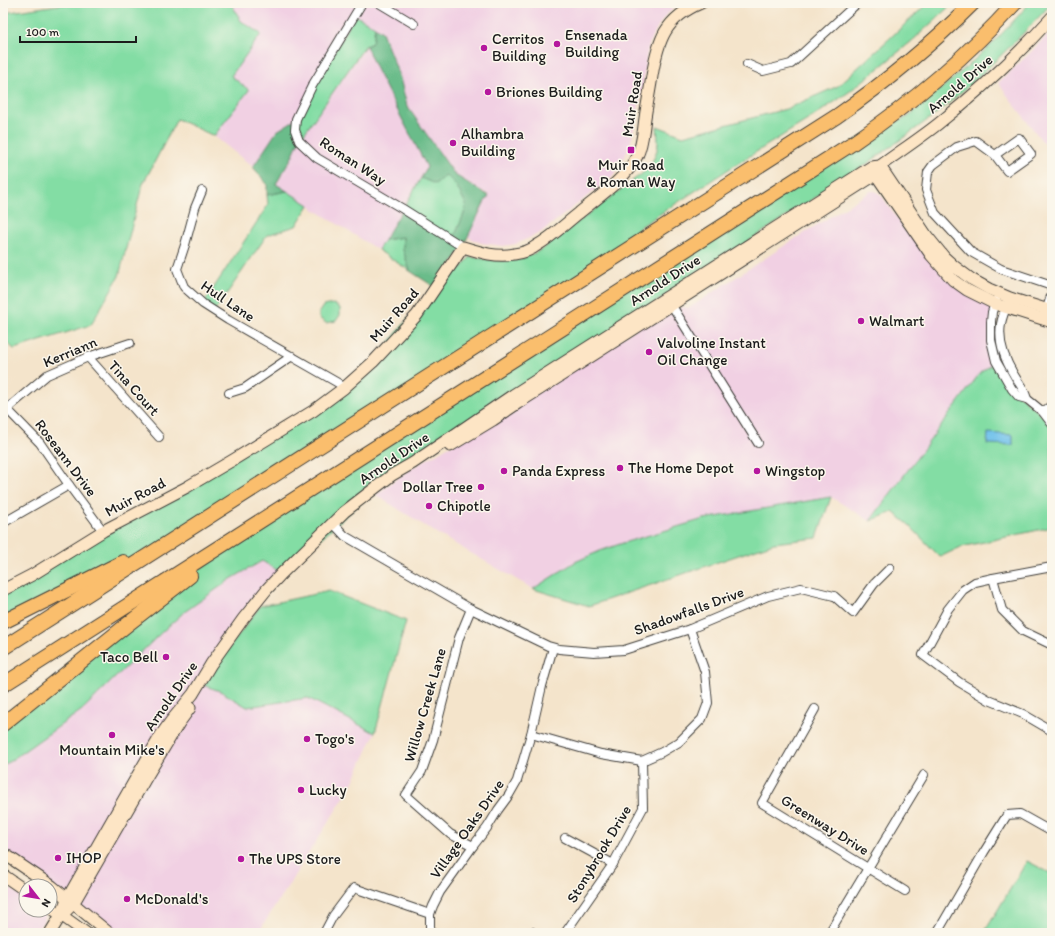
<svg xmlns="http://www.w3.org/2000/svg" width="1055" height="936" font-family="Itim,sans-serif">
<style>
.built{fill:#f1d0e3}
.green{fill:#83dda4;stroke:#507c60}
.forest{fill:#6abc8a;stroke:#436c53}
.water{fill:#6fc1eb;stroke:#466e84}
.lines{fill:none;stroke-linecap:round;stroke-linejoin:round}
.street-casing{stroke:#3c3a36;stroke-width:10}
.secondary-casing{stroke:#3c3a36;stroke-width:13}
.highway-casing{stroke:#3c3a36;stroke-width:16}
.street{stroke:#fff;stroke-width:8}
.secondary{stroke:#fde5c5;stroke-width:11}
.highway{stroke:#fabe6d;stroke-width:14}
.poi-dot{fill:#b5179e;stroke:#fbf7ec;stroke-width:1.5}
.labels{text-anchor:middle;stroke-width:3;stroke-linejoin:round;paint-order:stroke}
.poi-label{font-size:15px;fill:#1c1c1c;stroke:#fbf7ec;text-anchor:start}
.street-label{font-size:15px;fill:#1c1c1c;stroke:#fbf7ec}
</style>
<rect width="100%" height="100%" fill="#fbf7ec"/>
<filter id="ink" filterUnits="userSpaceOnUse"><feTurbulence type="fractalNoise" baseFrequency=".025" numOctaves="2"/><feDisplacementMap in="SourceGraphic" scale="8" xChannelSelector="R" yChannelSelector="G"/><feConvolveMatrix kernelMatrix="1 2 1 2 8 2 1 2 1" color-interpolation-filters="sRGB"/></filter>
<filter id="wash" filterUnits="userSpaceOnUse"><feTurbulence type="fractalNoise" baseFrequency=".012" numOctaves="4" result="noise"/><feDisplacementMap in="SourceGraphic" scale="16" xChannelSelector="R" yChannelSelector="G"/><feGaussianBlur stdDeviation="0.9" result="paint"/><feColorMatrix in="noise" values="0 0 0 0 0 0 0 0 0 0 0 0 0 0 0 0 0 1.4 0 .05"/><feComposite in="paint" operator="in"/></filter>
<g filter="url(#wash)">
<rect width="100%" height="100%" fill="#f4e4cb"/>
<!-- built -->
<g class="built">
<polygon points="231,3 672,3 677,5 665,16 657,28 650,41 647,53 642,92 630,146 618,169 612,177 540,233 516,244 503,246 481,243 468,237 484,203 489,195 455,175 407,106 400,78 382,32 355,15 296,119 277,131 253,167 214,136 249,90 231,76 261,34 241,21"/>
<polygon points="1052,30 1052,154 998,83 1033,50"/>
<polygon points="366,46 376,69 427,167 378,250 276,185 292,157 299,141"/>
<polygon points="871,191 875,191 881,195 898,220 943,269 995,304 992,312 996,361 980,373 870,521 831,497 704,519 623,543 600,551 575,562 533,589 438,534 376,495 398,478 416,466 493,420 671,306 689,308 790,242"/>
<polygon points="263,561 282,573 254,604 67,899 3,853 3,766 82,710 163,631 183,613 231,579"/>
<polygon points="204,685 222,692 247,707 308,698 375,733 350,788 258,933 109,933 73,904"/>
<polygon points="3,884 26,899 26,910 41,910 44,913 45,916 44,921 34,933 3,933"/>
</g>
<!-- green -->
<g class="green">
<polygon points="72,3 231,3 241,21 261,34 231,76 249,90 214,136 177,119 142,186 119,276 91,325 14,349 3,339 3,13"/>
<path d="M928,3h25l-41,38 -63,51 -35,24 -85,53 -89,58 -24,30 -431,275 -182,90v-32l310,-179 60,-49 77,-95 10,2 10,-12c15,2 32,6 48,3 8,-2 16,-7 23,-10l95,-72c12,-7 22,-22 22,-36 0,-5 -1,-11 -1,-16l26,10 103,-27 52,-23z"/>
<path d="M1030,3h22c-36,39 -74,76 -115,110 -23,17 -46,34 -69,50l-476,312 -110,98 -20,-12 -31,18 -48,34 -20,18 -81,79 -79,56v-42l125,-100 135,-104 605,-387 40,-16 56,-48 30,-27z"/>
<polygon points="355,15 375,27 372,43 365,46 299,141 296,119"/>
<polygon points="446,175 456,185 466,204 464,214 453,241 403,209 421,178 435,184"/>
<polygon points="287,191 309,205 296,226 267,235 215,311 203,304 268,205 267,195"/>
<polygon points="403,237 403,250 410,271 378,250 384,240"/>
<polygon points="334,304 340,308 340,315 336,321 326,323 319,318 319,312 323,306"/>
<polygon points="996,361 1012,389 1052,424 1052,527 961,547 940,557 908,524 893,512 870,521 980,373"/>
<polygon points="831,497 817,538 774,543 589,606 533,589 575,562 600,551 623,543 704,519"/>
<polygon points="329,591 406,621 375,733 308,698 247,707 222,692 204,685 215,667 260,606"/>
<polygon points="1027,861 1052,874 1052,933 984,933"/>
</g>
<!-- forest -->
<g class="forest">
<polygon points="375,27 382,32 400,78 407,106 455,175 489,196 484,203 463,247 436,288 410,271 403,250 403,237 384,240 403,209 453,240 464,214 466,204 456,185 446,175 435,184 421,178 427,167 376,69 366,46 372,43"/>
<polygon points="296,119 299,141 292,157 276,184 287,191 267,195 267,184 253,167 277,131"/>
</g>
<!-- water -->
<polygon class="water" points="988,433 1013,435 1013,445 987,444"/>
</g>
<g filter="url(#ink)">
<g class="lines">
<defs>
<g id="street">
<polyline points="362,3 312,86 296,119 295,130 299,141 317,158 403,209 463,247"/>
<polyline points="379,3 414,24"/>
<polyline points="747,64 763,71 791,64 853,7 858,3"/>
<polyline points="995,155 1019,138 1031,154 1007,171 995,155 976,141 957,147 933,165 928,172 926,190 935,213 971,252 1001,269 1052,286"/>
<polyline points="202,191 195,208 185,245 177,269 184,287 203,304 228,320 338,383 344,388"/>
<polyline points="996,300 992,312 991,322 991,340 996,361 1012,389 1019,397 1027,399 1043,412 1052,424"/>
<polyline points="669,301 758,443"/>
<path d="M1008,303c-3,7 -6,14 -7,21 -3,17 4,36 13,51 5,9 10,13 13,24"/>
<polyline points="1045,314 1052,293"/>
<polyline points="88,357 159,437"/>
<polyline points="229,393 245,388 292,356"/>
<polyline points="3,405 40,443 69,485 103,531"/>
<polyline points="7,409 47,375 88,357 130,343"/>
<polyline points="1043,412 1052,405"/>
<polyline points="3,523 69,485"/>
<polyline points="333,523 345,536 471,609 548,646 559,649 594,652 624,650 690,629 768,596 801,588 834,596 853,613 874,584 890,568"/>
<polyline points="1052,567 993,578 975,582 963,590 948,609 923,655 959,682 989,700 1023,714 1052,731"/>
<polyline points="993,578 1002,610 1023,631 1052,645"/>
<polyline points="471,609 459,638 433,740 422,771 406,795 450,834 473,846"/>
<polyline points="815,709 762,803 905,891"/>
<polyline points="531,734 601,754 642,761 662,752 679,742 702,719 708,703 705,672 690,629"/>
<polyline points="565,838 613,864"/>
<polyline points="532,932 533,933"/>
<polyline points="324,933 333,916 354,888 430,914"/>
<polyline points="430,933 430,914 433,906 440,892 473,846 487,828 498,810 509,795 517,781 531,734 542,686 553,648"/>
<polyline points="565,933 613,864 643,808 642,761"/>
<polyline points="829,933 924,775"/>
<polyline points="937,933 984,852 1007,815 1020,814 1052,832"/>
</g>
<g id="secondary">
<polyline points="880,166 927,236 944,257 955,267 971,279 989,289 1010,298 1052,311"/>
<polyline points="872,169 931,255 953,280 967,290 995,304 1052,322"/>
<polyline points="450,446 493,420 518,403 875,175 880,166"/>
<path d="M3,590l29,-15 71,-44 84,-44 46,-27 80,-49 31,-23 29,-26 44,-47 46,-68c16,5 34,11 51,7 7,-1 16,-3 22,-8 16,-9 29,-22 43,-33 18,-15 48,-35 58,-57 6,-12 6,-25 8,-38 2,-14 5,-28 7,-42 6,-36 13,-58 49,-73"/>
<polyline points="3,853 52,886 109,933"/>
<polyline points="3,875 26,891"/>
<polyline points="50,907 86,933"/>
<polyline points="63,914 73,904 147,776 179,723 190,708"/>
<path d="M50,933l11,-18 6,-16 73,-128 21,-36 10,-14 22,-27 18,-30 32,-45 24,-30 15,-16 62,-61 48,-37 21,-12 100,-68 358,-228 9,-1c19,-14 39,-27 58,-42 40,-32 79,-68 114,-107"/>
</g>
<g id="highway">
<polyline points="3,622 123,562"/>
<path d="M3,648l834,-532c49,-34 94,-71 136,-113"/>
<path d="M3,685l850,-542c60,-41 114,-87 162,-140"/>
<polyline points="3,724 128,624 190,576"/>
</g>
</defs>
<!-- street casing -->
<use href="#street" class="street-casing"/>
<!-- secondary casing -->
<use href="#secondary" class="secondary-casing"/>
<!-- highway casing -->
<use href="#highway" class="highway-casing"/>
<!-- street -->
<use href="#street" class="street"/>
<!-- secondary -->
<use href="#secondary" class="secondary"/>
<!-- highway -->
<use href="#highway" class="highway"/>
</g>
</g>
<!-- markers -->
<g class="poi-dot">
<circle cx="557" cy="44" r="4"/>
<circle cx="484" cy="48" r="4"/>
<circle cx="488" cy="92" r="4"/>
<circle cx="453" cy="143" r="4"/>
<rect x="627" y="146" width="8" height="8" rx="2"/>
<circle cx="861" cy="321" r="4"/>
<circle cx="649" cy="352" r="4"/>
<circle cx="620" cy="468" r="4"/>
<circle cx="504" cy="471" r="4"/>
<circle cx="757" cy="471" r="4"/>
<circle cx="481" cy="487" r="4"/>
<circle cx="429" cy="506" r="4"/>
<circle cx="166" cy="657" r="4"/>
<circle cx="112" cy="735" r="4"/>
<circle cx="307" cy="739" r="4"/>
<circle cx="301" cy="790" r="4"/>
<circle cx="58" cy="858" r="4"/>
<circle cx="241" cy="859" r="4"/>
<circle cx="127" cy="899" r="4"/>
</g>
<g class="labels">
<!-- poi labels -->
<g class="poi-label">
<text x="565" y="40">Ensenada<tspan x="565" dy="17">Building</tspan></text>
<text x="492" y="44">Cerritos<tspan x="492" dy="17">Building</tspan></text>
<text x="496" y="97">Briones Building</text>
<text x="461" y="139">Alhambra<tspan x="461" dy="17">Building</tspan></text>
<text x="631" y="170" text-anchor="middle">Muir Road<tspan x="631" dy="17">&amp; Roman Way</tspan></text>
<text x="869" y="326">Walmart</text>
<text x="657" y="348">Valvoline Instant<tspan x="657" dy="17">Oil Change</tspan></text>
<text x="628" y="473">The Home Depot</text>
<text x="512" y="476">Panda Express</text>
<text x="765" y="476">Wingstop</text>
<text x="473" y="492" text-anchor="end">Dollar Tree</text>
<text x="437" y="511">Chipotle</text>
<text x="158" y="662" text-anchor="end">Taco Bell</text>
<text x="315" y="744">Togo's</text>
<text x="112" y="755" text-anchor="middle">Mountain Mike's</text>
<text x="309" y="795">Lucky</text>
<text x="66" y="863">IHOP</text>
<text x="249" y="864">The UPS Store</text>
<text x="135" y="904">McDonald's</text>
</g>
<!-- street labels -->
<g class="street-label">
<text transform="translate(960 84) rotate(-41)" y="5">Arnold Drive</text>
<text transform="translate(632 104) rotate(-81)" y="5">Muir Road</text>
<text transform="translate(353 161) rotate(33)" y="5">Roman Way</text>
<text transform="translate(665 280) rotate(-33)" y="5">Arnold Drive</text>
<text transform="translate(228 301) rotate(34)" y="5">Hull Lane</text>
<text transform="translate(394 315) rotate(-49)" y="5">Muir Road</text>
<text transform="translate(70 352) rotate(-23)" y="5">Kerriann</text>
<text transform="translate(134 388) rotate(48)" y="5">Tina Court</text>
<text transform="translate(66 458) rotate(53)" y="5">Roseann Drive</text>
<text transform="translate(394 458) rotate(-34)" y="5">Arnold Drive</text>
<text transform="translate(135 497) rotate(-28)" y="5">Muir Road</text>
<text transform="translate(689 611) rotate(-20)" y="5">Shadowfalls Drive</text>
<text transform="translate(171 696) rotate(-55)" y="5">Arnold Drive</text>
<text transform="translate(425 705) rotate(-74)" y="5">Willow Creek Lane</text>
<text transform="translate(825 825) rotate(32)" y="5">Greenway Drive</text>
<text transform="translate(467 829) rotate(-55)" y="5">Village Oaks Drive</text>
<text transform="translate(599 854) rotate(-59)" y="5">Stonybrook Drive</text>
</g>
</g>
<!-- margin -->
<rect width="1055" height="936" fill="none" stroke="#fbf7ec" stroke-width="16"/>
<!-- north arrow -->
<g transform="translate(38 898) rotate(121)"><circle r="19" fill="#fbf7ec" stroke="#a29f99"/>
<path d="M0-3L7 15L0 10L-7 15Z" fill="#b5179e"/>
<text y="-6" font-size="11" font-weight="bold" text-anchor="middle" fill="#1c1c1c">N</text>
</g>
<!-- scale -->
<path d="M20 36v6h116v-6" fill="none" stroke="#1c1c1c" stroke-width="2"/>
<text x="26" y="36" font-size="12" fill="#1c1c1c" stroke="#fbf7ec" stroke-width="3" paint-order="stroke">100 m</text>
</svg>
